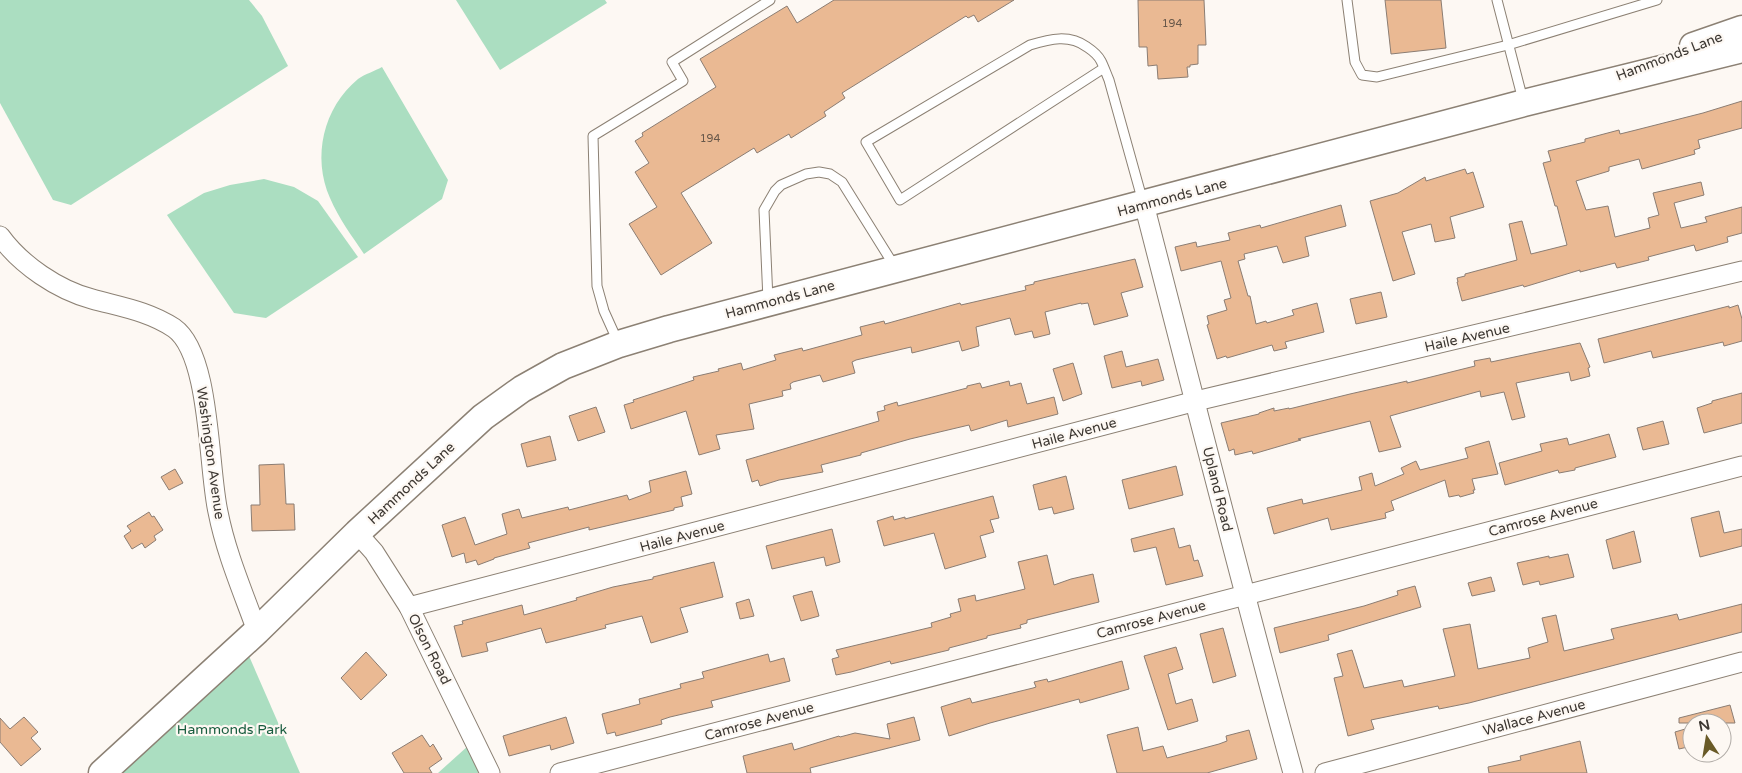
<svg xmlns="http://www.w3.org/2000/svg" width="1742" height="773" font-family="'Varela Round',sans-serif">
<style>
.green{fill:#abdec1}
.building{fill:#eab993;stroke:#8b7d73}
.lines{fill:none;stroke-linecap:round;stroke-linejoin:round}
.lane-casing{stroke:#8c8174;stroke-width:11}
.street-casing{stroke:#8c8174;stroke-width:21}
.secondary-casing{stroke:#8c8174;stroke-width:29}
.lane{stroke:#fff;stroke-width:9}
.street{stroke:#fff;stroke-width:19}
.secondary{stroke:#fff;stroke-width:26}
.labels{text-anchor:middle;stroke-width:4.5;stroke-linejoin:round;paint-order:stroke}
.number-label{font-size:11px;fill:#68584a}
.street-label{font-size:14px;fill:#3c3732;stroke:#fdf8f3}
.park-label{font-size:14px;fill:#175c3e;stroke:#fdf8f3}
</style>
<rect width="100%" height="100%" fill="#fdf8f3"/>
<!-- green -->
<g class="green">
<polygon points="0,0 249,0 262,16 288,66 71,205 53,200 0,103"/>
<polygon points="456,0 605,0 607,3 500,70"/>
<path d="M382,67l66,113 -6,19 -78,55c-12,-18 -25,-35 -34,-56 -18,-41 -7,-90 28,-119 7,-5 17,-8 24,-12z"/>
<polygon points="264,179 294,187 318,201 358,257 266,318 234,313 167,215 204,193 230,185"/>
<polygon points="249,656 300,773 116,773"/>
<polygon points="468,746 479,773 438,773"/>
</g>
<!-- building -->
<g class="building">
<polygon points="834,0 1014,0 978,22 974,15 968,18 966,16 842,93 845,98 824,112 826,116 791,138 789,134 757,153 754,148 681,193 712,243 661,275 629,224 657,207 635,172 649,163 635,141 643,136 642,133 716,87 700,59 787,6 797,23"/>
<polygon points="1138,0 1204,0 1206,45 1198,45 1198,64 1190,65 1190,67 1187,67 1188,77 1158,79 1157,65 1148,66 1147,47 1139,47"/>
<polygon points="1385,0 1441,0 1446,48 1391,54"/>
<polygon points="1742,101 1742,128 1698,140 1700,148 1694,150 1695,154 1642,169 1639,159 1609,167 1609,171 1576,181 1586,210 1608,206 1615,237 1650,228 1648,218 1659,215 1653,193 1701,182 1704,195 1674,203 1681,228 1707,222 1705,217 1742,207 1742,233 1727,237 1728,242 1696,251 1694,245 1648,257 1649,260 1617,268 1615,263 1580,272 1580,270 1524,287 1523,285 1462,301 1457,282 1458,282 1457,278 1465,276 1465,274 1517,260 1509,224 1522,221 1531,254 1567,245 1557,206 1555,206 1543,163 1551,161 1548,151 1585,142 1585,139 1619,130 1620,134 1636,130 1703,113"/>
<polygon points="1465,169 1467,174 1473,172 1484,207 1450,217 1455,238 1435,242 1431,224 1402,232 1415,274 1393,281 1370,201 1398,193 1425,177 1426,181"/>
<polygon points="1341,205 1346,226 1305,237 1309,256 1283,263 1277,246 1244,254 1245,259 1238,261 1248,296 1250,296 1256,324 1266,321 1267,323 1294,315 1292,310 1317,303 1324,332 1285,342 1287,348 1274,351 1272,345 1227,358 1226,356 1217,359 1207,325 1209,324 1207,316 1227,310 1224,300 1231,298 1221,261 1181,271 1175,247 1196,242 1197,247 1230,240 1228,233 1260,225 1261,228"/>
<polygon points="1135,259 1143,287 1121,293 1128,316 1094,325 1088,303 1081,304 1081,303 1045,312 1050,334 1034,338 1032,331 1015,335 1010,318 976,327 979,346 962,351 959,341 912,353 911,347 856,360 852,362 855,373 823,382 820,375 793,382 790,384 791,389 782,391 783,396 749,404 754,429 716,435 720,449 699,455 686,411 631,429 624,405 634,402 633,400 694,380 693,377 719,371 718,369 741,363 743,370 776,360 774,355 802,348 803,351 862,335 860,327 884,321 885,324 960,303 961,305 1026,290 1025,286 1034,284 1034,282"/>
<polygon points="1381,292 1387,317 1356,324 1350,299"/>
<polygon points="1738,305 1742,319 1742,341 1724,346 1723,342 1653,358 1651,351 1604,363 1598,339 1729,306 1729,308"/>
<polygon points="1580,343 1590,367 1588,368 1590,376 1571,381 1569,372 1516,383 1525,417 1512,420 1504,392 1481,397 1480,391 1390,416 1401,447 1379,452 1370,421 1298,439 1301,440 1253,454 1252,451 1235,455 1234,449 1229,451 1221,423 1259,414 1259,413 1274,408 1274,411 1289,408 1289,409 1350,394 1407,381 1407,383 1475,366 1474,361 1490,358 1491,362"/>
<polygon points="1122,351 1126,367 1158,359 1164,380 1142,386 1141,381 1112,388 1104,356"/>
<polygon points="1073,363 1082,394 1063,401 1053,369"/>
<polygon points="1009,381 1010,386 1021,383 1027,404 1054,397 1058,414 1008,427 1007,420 971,431 969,425 910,439 861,453 861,455 821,465 823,472 779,480 760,486 758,480 752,482 746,460 879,421 877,412 885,410 884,406 897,402 898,406 967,388 967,386 980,383 982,388"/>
<polygon points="1742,393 1742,423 1704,433 1697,408 1712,403 1712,401"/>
<polygon points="596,407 605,432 578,441 569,416"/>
<polygon points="1663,421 1669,444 1643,450 1637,428"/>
<polygon points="1609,434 1616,457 1575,468 1575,470 1559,473 1558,470 1505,485 1499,463 1542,451 1540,444 1567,438 1569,445"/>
<polygon points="550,436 556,460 527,467 521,444"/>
<polygon points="1489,441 1498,474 1472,479 1475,490 1473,490 1474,493 1460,497 1459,495 1449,497 1445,480 1391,501 1394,510 1385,513 1386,518 1331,530 1328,518 1274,534 1267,508 1302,499 1303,504 1362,490 1359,477 1372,473 1375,486 1404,474 1401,468 1416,461 1420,470 1468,458 1465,448"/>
<polygon points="284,464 286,504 294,504 295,530 252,531 251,505 260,505 259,465"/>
<polygon points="1176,466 1183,495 1129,509 1122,480"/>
<polygon points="175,469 183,483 169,490 161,477"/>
<polygon points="686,471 692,494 681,497 683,506 674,508 674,510 589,530 589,527 528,543 530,548 494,558 494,559 478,565 476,560 466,563 464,553 452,557 442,525 465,517 475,545 507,534 502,514 519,509 522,518 568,507 569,510 627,495 629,500 651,492 649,481"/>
<polygon points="1066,476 1074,509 1054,514 1052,507 1039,510 1033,485"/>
<polygon points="993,496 999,518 990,520 994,532 980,536 986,557 945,569 934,533 884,546 877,521 893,516 894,520 905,517 905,519"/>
<polygon points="1719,511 1724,533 1742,529 1742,546 1700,557 1691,518"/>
<polygon points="149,512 152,517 154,516 163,530 154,536 156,540 145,548 142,543 132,549 124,536 131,531 127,526"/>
<polygon points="1174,528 1179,548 1190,545 1194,561 1198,560 1203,576 1166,585 1156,547 1134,552 1131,539"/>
<polygon points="832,529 840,562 826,566 824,557 772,569 766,546"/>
<polygon points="1634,531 1641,562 1613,569 1606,540"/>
<polygon points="1568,554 1574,577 1540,585 1539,581 1523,585 1517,563 1549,556 1549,558"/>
<polygon points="1047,555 1054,585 1071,579 1093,574 1099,602 1027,620 1027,623 1020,625 1021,628 987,636 987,638 949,648 949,650 891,664 890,661 851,672 836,675 832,659 839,657 836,650 932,627 931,623 951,617 950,614 961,611 958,599 975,595 976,601 1025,589 1018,562"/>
<polygon points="714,562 723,597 680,608 688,632 651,643 642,616 605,625 606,628 546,643 541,628 486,643 488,651 462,657 454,626 463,624 462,621 522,605 524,615 577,600 576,598 613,587 653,579 653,577"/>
<polygon points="1491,577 1495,591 1472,596 1468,583"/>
<polygon points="1415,586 1421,607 1328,635 1329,640 1280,653 1274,628 1364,606 1398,595 1397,591"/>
<polygon points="812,591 819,616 801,621 793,596"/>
<polygon points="749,599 754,616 740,619 736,603"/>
<polygon points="1742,604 1742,632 1469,703 1439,709 1438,706 1371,720 1374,729 1348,736 1334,678 1343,676 1337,654 1352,650 1364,688 1402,680 1404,687 1455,676 1443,629 1470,624 1478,669 1530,658 1528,648 1548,642 1542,618 1556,615 1564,651 1614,639 1611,629 1677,614 1679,620"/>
<polygon points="1223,628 1236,676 1213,683 1200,634"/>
<polygon points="1176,647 1183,669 1168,674 1176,704 1192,699 1198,721 1168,730 1144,656"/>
<polygon points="366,652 387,675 361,700 341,678"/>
<polygon points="768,654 770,662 784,658 790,681 711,701 713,707 670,717 661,720 662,724 616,736 615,732 607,734 602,714 640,704 639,699 681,688 680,684 704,678 702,672"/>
<polygon points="1122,661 1129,689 1080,703 1079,699 990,723 949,736 941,707 970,698 972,703 1033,688 1036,687 1034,682 1047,679 1048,682"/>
<polygon points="1730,705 1735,723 1679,723 1679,718"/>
<polygon points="24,717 38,732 31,738 41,749 21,766 0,742 0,718 10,729"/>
<polygon points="566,717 574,743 551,750 550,745 509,756 503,736"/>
<polygon points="914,717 920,740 810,768 811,773 747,773 743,756 792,743 794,750 839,736 840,737 855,733 890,739 887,724"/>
<polygon points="1138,727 1143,751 1163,746 1167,758 1219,744 1227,741 1226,736 1249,730 1257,759 1207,773 1117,773 1107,735"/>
<polygon points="1692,727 1692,746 1679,749 1675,732"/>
<polygon points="422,735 430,747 433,744 442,759 429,768 432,773 404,773 392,753"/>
<polygon points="1580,741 1587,773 1489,773 1488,767 1521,760 1520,756"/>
</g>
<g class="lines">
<defs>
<g id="lane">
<polyline points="1347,0 1355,62 1362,75 1377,77 1508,45 1657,0"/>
<polyline points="1497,0 1523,100"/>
<path d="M1104,68l-204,132 -34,-58 164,-97c20,-6 39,-11 57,2 6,4 11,8 14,14 3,6 5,12 8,19l34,122"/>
<polyline points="768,300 764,210 775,191 781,185 806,174 819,172 830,174 842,182 895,267"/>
<polyline points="618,342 604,311 597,286 593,136 683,81 672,62 770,0"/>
</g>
<g id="street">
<path d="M1144,204c49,190 97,380 149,569"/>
<path d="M0,236c21,29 58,54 92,63 29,8 56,12 82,29 37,26 34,140 44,184 8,41 25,80 39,119"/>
<polyline points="357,533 374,552 409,607 490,773"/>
<polyline points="409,607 1196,401 1742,271"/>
<polyline points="560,773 1742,466"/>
<polyline points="1325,773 1742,662"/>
</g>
<g id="secondary">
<polyline points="1693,46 1742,29"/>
<polyline points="102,773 257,631 357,533 483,417 522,389 563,366 619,344 669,329 1524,103 1742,49"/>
</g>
</defs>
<!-- lane casing -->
<use href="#lane" class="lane-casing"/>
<!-- street casing -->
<use href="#street" class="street-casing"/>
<!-- secondary casing -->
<use href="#secondary" class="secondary-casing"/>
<!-- lane -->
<use href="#lane" class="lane"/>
<!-- street -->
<use href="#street" class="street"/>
<!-- secondary -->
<use href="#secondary" class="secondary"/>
</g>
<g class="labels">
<!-- number labels -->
<g class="number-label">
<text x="1172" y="27">194</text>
<text x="710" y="142">194</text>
</g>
<!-- street labels -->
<g class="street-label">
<text transform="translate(1669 56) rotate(-21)" y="5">Hammonds Lane</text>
<text transform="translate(1172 197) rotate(-15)" y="5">Hammonds Lane</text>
<text transform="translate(780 299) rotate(-15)" y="5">Hammonds Lane</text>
<text transform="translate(1467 337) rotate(-13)" y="5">Haile Avenue</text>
<text transform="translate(1074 433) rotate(-15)" y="5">Haile Avenue</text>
<text transform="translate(211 453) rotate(82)" y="5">Washington Avenue</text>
<text transform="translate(411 483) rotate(-43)" y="5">Hammonds Lane</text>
<text transform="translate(1218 489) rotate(76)" y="5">Upland Road</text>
<text transform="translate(1543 517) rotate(-15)" y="5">Camrose Avenue</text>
<text transform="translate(682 536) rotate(-15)" y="5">Haile Avenue</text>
<text transform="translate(1151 619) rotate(-15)" y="5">Camrose Avenue</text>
<text transform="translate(430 649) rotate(63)" y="5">Olson Road</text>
<text transform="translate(1534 717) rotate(-15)" y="5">Wallace Avenue</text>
<text transform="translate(759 721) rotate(-15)" y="5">Camrose Avenue</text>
</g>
<!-- park labels -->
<g class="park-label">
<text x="232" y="734">Hammonds Park</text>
</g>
</g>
<!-- north arrow -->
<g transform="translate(1707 738) rotate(348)"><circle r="24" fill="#fdf8f3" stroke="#b0aba6"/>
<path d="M0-4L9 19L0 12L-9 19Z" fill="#695a27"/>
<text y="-8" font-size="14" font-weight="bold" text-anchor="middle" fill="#3c3732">N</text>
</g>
</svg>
